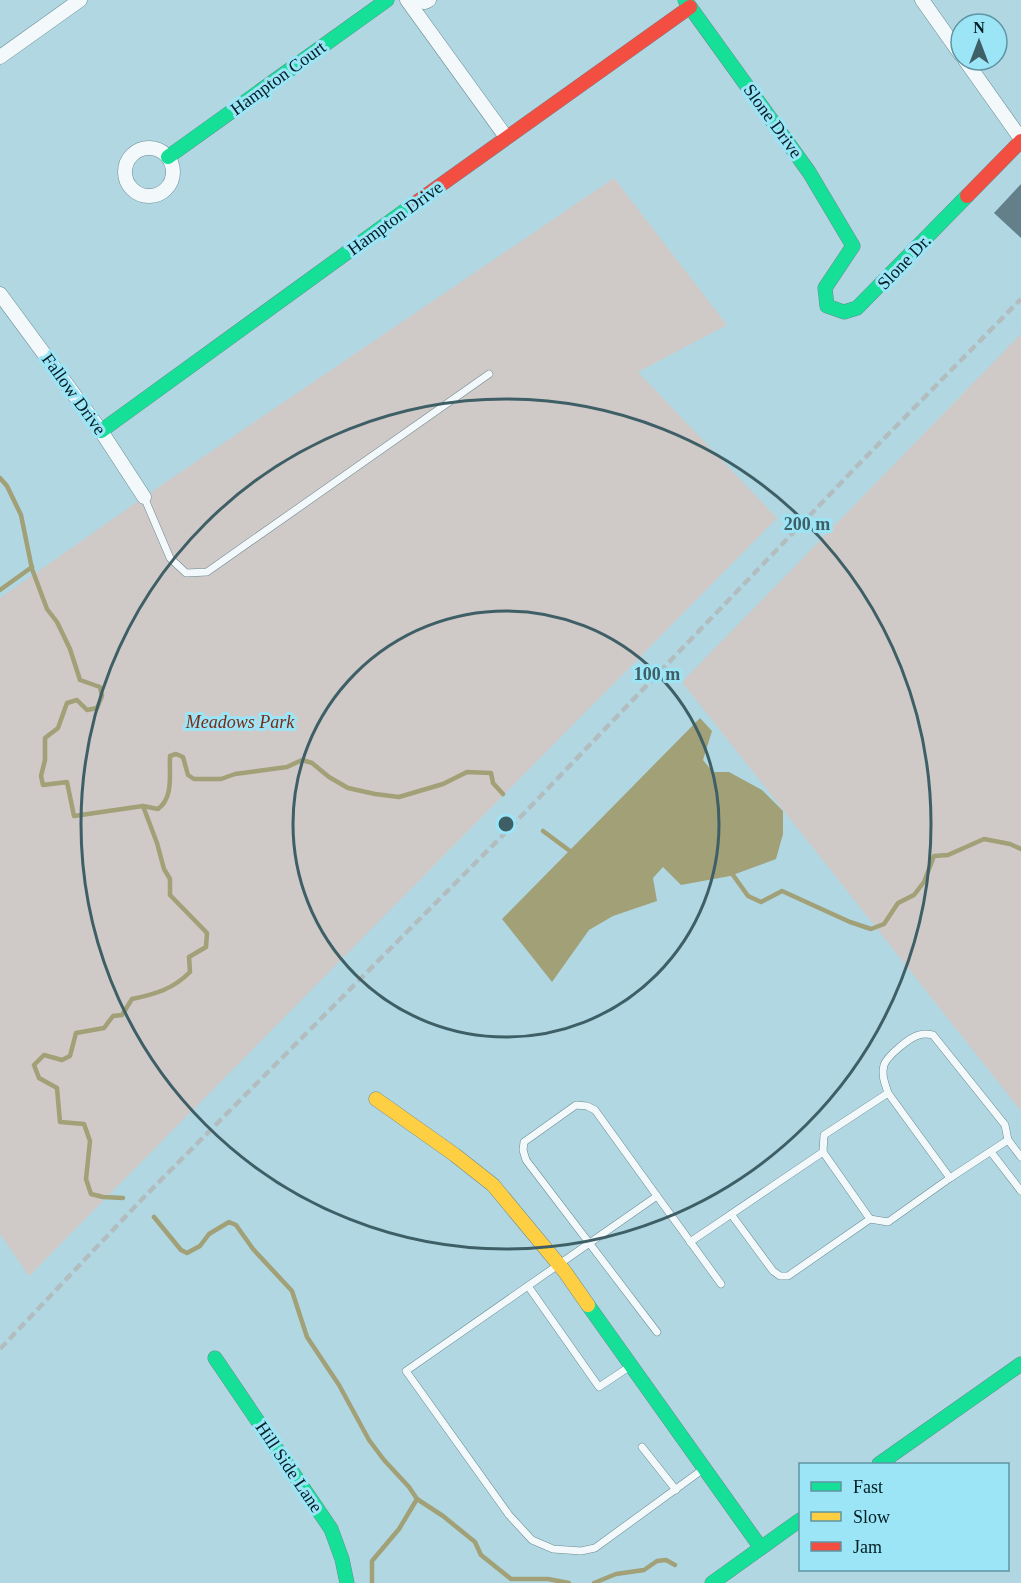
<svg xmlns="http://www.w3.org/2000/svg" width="1021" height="1583" font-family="Georgia,serif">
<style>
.green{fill:#cfc9c7}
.water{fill:#a1a077}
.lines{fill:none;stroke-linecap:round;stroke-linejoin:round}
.stream{stroke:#a1a077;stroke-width:4.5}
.building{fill:#637f89}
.lane-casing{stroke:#698a92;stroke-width:8}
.street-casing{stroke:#698a92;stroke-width:15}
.fast-casing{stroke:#698a92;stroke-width:15}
.slow-casing{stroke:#698a92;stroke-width:15}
.jam-casing{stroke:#698a92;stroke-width:15}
.lane{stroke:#f3f9fb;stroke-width:7}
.street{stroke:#f3f9fb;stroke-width:14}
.fast{stroke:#16e098;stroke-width:14}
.slow{stroke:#ffcf43;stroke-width:14}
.jam{stroke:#f24e42;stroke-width:14}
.rail{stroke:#b2bdbf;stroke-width:4.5;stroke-dasharray:9 4.5;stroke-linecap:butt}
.ring{fill:none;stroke:#3e5f66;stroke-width:3}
.labels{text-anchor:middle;stroke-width:6;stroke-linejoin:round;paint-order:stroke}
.street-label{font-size:18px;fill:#001e24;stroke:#9ce5f7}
.park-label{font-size:18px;font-style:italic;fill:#7a2a17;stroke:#9ce5f7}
.centre{fill:#3e5f66;stroke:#9ce5f7;stroke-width:3}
.ring-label{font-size:18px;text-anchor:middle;font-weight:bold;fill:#3e5f66;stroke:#9ce5f7;stroke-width:6;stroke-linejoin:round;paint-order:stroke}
</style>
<rect width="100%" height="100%" fill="#b1d8e2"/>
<!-- green -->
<g class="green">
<polygon points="614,178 727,325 638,372 777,518 29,1276 0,1234 0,598 144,497"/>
<polygon points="1021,334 1021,1111 682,682"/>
</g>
<!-- water -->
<polygon class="water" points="700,718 712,731 703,760 713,772 729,772 762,790 783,811 783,834 776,859 730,876 681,885 663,867 653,878 657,901 613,916 589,930 552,982 502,919"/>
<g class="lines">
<!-- stream -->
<g class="stream">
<path d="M0,478l7,8 14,29 11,54 15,40 10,13 13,27 10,31 20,7 2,9 -5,12 -10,2 -10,-10 -10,3 -9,25 -13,10v22l-4,16 2,9 24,-3 7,34 69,-10 15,3c16,-12 11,-35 12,-53l6,-2 7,3 5,18 6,4h27l14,-5 52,-7 15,-7 10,3 17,14 19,11 27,6 24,3 44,-13 24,-12 24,1 2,10 10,11"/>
<polyline points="0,590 32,567"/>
<polyline points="543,831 574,854"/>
<polyline points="729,872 733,875 748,896 761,902 782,891 850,922 871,929 884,924 898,903 914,895 924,882 934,856 948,855 984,839 1010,844 1021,849"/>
<path d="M123,1198l-20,-1 -12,-3 -5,-15 4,-38 -6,-17 -24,-2 -3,-34 -18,-10 -5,-13 10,-10 18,5 8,-4 6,-23 28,-5 9,-12 9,-1 10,-16c24,-5 41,-10 58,-27l-1,-15 17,-10 1,-14 -37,-38v-16l-6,-10 -7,-26 -14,-37"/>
<polyline points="154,1217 181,1250 187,1253 200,1246 209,1234 229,1222 236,1225 253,1249 292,1291 307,1337 339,1385 369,1440 384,1460 409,1487 417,1499 443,1516 475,1542 481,1555 511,1579 548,1579 569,1583"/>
<polyline points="372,1583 372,1561 399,1529 417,1499"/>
<polyline points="594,1583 616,1574 644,1570 657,1561 666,1560 675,1565"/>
</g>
</g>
<!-- building -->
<polygon class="building" points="1021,184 1021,238 994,213"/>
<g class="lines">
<defs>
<g id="lane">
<polyline points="144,497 170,558 186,573 207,572 489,374"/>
<path d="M888,1093c-3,-10 -7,-18 -4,-28 3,-9 26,-28 35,-30 6,-2 9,-1 14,0l72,90 3,15 -58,38"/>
<polyline points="1008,1140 1021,1157"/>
<polyline points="823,1152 824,1135 888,1093 950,1178 888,1222 870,1219"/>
<polyline points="991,1152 1021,1191"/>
<polyline points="657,1196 721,1284"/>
<polyline points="690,1242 823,1152 870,1219 788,1276 780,1276 773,1271 731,1214"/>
<polyline points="528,1286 599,1387 629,1367"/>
<polyline points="657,1332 526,1160 523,1150 524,1142 576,1105 587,1106 595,1110 657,1196 406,1371 509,1515 532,1540 553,1549 581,1551 595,1548 702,1470"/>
<polyline points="642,1447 676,1490"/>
</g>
<g id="street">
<polyline points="407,0 506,137"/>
<polyline points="410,0 425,2 429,0"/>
<polyline points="922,0 961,55"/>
<polyline points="0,57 80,0"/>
<polyline points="965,60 1021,139"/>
<circle cx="149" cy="172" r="24"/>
<polyline points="0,294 101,431 144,497"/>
</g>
<g id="fast">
<polyline points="685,0 809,172 853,246 825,288 827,306 844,312 857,308 967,196"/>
<polyline points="168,157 387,0"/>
<polyline points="101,431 414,204"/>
<polyline points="588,1305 761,1548"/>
<polyline points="215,1358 331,1529 342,1559 347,1583"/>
<polyline points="879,1464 1021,1364"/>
<polyline points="712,1583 800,1520"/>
</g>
<polyline id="slow" points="376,1099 455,1155 493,1185 565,1272 588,1305"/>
<g id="jam">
<polyline points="967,196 1021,141"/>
<polyline points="414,204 690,7"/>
</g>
</defs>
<!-- lane casing -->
<use href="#lane" class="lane-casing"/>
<!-- street casing -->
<use href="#street" class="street-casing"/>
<!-- fast casing -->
<use href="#fast" class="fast-casing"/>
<!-- slow casing -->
<use href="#slow" class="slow-casing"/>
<!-- jam casing -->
<use href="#jam" class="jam-casing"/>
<!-- lane -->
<use href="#lane" class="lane"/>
<!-- street -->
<use href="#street" class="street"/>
<!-- fast -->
<use href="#fast" class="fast"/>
<!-- slow -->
<use href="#slow" class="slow"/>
<!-- jam -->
<use href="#jam" class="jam"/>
<!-- rail -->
<polyline class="rail" points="0,1349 146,1195 509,829 860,463 1021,299"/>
</g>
<!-- distance rings -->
<g class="ring">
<circle cx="506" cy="824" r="213"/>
<circle cx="506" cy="824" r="425"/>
</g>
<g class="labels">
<!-- street labels -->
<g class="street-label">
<text transform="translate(278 78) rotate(-36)" y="6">Hampton Court</text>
<text transform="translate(773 121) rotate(54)" y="6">Slone Drive</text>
<text transform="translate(395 218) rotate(-36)" y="6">Hampton Drive</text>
<text transform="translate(904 262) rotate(-46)" y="6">Slone Dr.</text>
<text transform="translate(74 394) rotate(54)" y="6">Fallow Drive</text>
<text transform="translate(289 1467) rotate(56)" y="6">Hill Side Lane</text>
</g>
<!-- park labels -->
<g class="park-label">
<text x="240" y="728">Meadows Park</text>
</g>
</g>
<circle cx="506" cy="824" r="9" class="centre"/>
<g class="ring-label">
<text x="807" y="530">200 m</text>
<text x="657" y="680">100 m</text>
</g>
<!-- legend -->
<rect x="799" y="1463" width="210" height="108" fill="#9ce5f7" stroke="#5e95a3" stroke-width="1.5"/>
<rect x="811" y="1482" width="30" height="9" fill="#16e098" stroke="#5e95a3" stroke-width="1.5"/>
<text x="853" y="1493" font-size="18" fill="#001e24">Fast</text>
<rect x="811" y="1512" width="30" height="9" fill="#ffcf43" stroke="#5e95a3" stroke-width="1.5"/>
<text x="853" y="1523" font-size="18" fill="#001e24">Slow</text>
<rect x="811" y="1542" width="30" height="9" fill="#f24e42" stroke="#5e95a3" stroke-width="1.5"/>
<text x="853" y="1553" font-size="18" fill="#001e24">Jam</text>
<!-- north arrow -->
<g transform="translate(979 42)"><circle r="28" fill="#9ce5f7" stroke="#5e95a3" stroke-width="1.5"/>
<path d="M0-4.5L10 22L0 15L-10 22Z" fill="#3e5f66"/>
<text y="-9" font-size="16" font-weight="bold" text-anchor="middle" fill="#001e24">N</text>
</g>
</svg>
